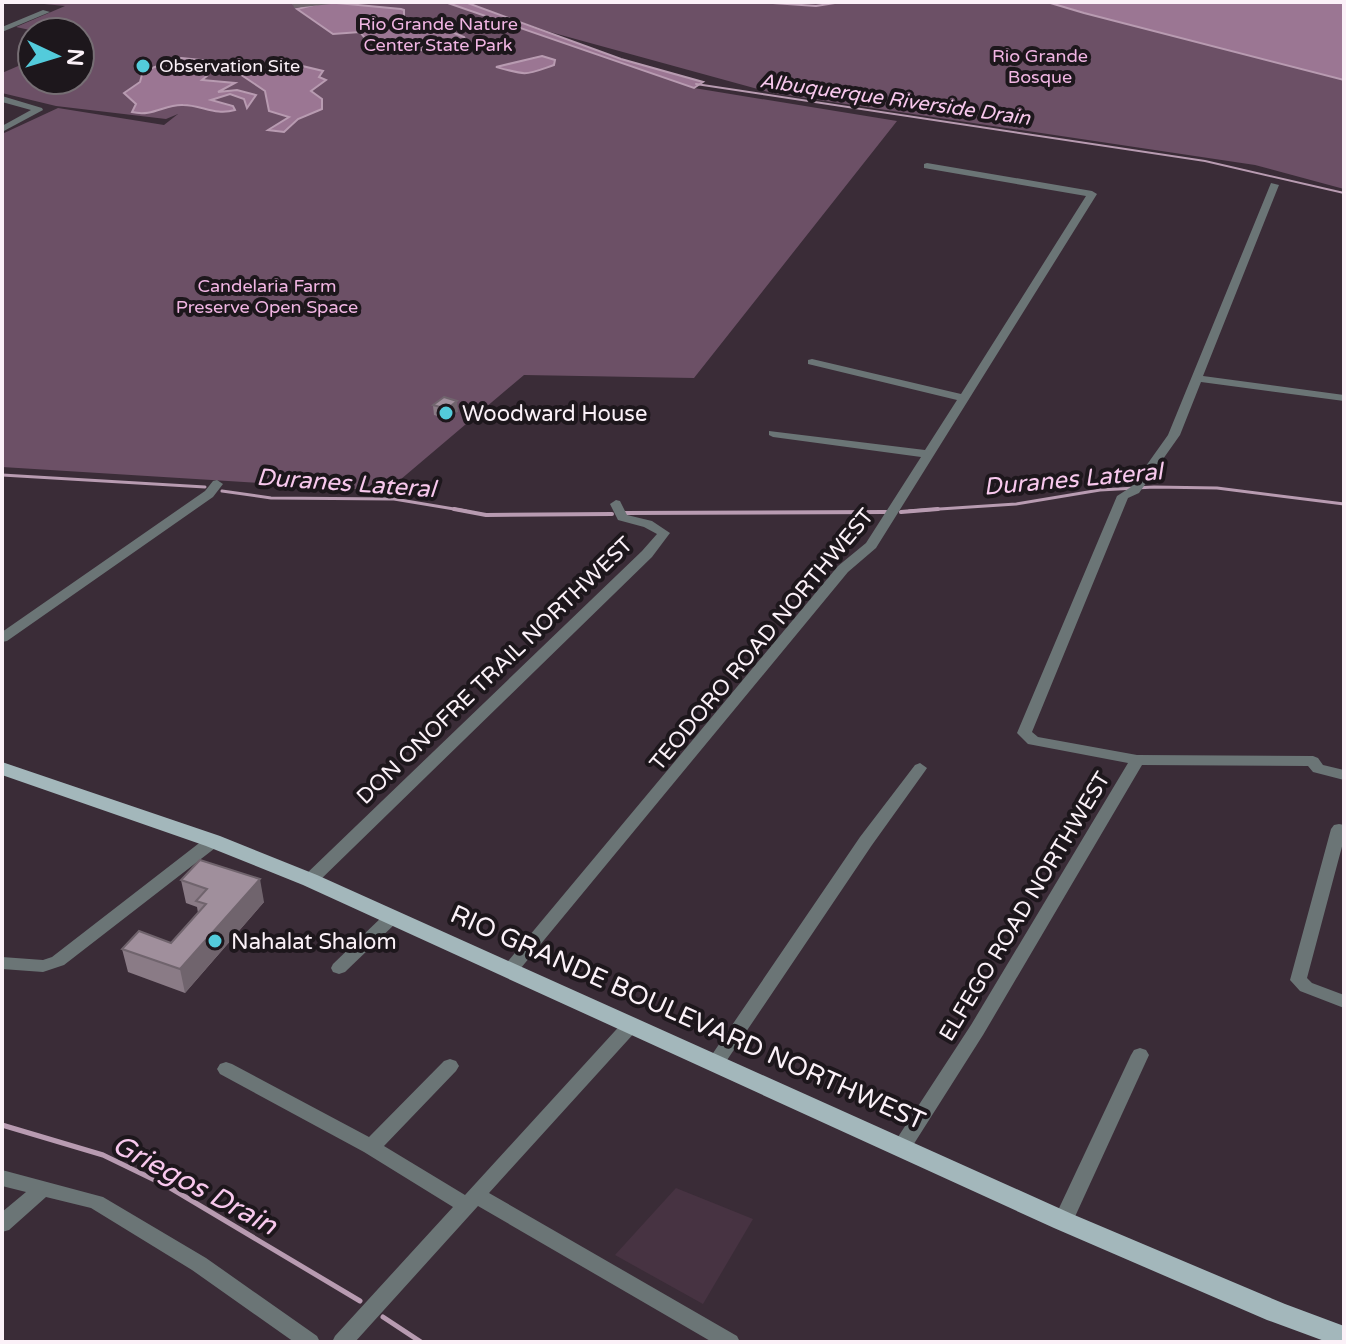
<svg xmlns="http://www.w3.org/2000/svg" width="1346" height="1344" font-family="'Varela Round',sans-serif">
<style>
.built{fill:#473342}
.green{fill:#6c5066}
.water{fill:#9b7693;stroke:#b89bb1;stroke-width:2}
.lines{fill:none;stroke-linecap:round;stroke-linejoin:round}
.stream-far3{stroke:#b89bb1;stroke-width:2}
.stream-far2{stroke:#b89bb1;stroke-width:3}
.stream-far1{stroke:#b89bb1;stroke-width:4}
.stream{stroke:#b89bb1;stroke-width:5}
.minor{fill:#6b7576;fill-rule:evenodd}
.major{fill:#a3b7bb;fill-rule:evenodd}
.wall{fill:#8a7b86}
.shaded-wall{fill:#70646d}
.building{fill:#a08f9c;stroke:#70646d;stroke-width:2}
.poi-dot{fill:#53cbdb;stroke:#1d171c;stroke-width:3}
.labels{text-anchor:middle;stroke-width:8;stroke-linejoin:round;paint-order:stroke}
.far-park-label{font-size:18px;fill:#f1b5e3;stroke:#1d171c}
.far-poi-label{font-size:18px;fill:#fbf1f8;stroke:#1d171c;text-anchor:start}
.far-water-label{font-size:20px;font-style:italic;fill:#f8c8ed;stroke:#1d171c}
.poi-label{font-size:22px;fill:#fbf1f8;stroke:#1d171c;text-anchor:start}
.street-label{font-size:22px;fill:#fbf1f8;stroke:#1d171c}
.water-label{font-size:24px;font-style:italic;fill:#f8c8ed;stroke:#1d171c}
.near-street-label{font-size:26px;fill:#fbf1f8;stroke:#1d171c}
.near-water-label{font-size:28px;font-style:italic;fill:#f8c8ed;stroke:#1d171c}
</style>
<rect width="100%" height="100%" fill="#3a2c37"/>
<!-- built -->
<polygon class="built" points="676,1188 753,1219 703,1304 615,1255"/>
<!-- green -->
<g class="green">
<polygon points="23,2 445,2 694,88 897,121 694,378 524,375 387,491 2,467 2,134 58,108 164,125 178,114 166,119 56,106 2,93 2,73 32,60 32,80 80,80 80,32 39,32 16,27 65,6"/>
<polygon points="465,2 1047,2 1344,80 1344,189 1255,165 772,93 550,32"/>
</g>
<!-- water -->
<g class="water">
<path d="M326,2l75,7 3,1v10l29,4 31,13 2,4 -3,7c-24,8 -39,2 -63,-2 -11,-2 -21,-1 -32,-4l-8,-10 -27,2 -36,-25z"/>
<polygon points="445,2 465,2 621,59 703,82 694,88"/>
<polygon points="1047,2 1344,2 1344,80 1084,13"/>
<path d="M542,56l13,4 -1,5c-29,10 -25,11 -58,2z"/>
<path d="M181,58l39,4 -18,9 5,5 -5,4 33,3 -17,9 19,-2 19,5 -9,13 -3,-9 -14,-5 -19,6 22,6 2,4c-20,6 -33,-5 -52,-5 -18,-1 -30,12 -51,7l4,-8 -12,-11 16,-11 3,-11z"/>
<polygon points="294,64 323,71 319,77 326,80 311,91 322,99 322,109 298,119 284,132 268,130 289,117 269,111 265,91 240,74 241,70 254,66"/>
</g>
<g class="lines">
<!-- stream-far3 -->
<g class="stream-far3">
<polyline points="760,2 816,6 841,2"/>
<polyline points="696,84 1205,161 1344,193"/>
</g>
<!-- stream-far2 -->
<g class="stream-far2">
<polyline points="2,475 205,487"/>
<polyline points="222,491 271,498 394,499 466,511"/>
<polyline points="909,511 1016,504 1100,490 1154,487 1217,488 1344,504"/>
</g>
<!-- stream-far1 -->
<g class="stream-far1">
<polyline points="454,509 486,515 612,514"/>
<polyline points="901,512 938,509"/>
<polyline points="624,513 886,512"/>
</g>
<!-- stream -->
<g class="stream">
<polyline points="2,1125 103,1155 167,1186 360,1301"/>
<polyline points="383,1317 421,1342"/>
</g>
<!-- minor -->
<g class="minor">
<polygon points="43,10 50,12 2,32 2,27"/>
<polygon points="2,96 42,108 43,110 2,132 2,126 31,110 2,102"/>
<polygon points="927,163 1092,191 1097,194 876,548 848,572 516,974 510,976 504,974 502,970 504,966 838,566 866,543 921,457 773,437 769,435 769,431 925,450 957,400 808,364 808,360 812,359 961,394 1086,196 924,168 924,164"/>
<polygon points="1271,183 1279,185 1203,376 1344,395 1344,401 1201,382 1180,435 1139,493 1128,498 1032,732 1038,737 1137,755 1313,756 1318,758 1323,765 1344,770 1344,780 1313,772 1308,766 1142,765 983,1035 910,1150 903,1152 896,1150 894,1145 896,1140 971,1025 1128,763 1028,744 1017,733 1117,496 1131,487 1168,435"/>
<polygon points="217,480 223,484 213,497 7,641 2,642 2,632 205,491 213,481"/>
<polygon points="616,500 620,501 627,515 652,521 670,533 652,557 316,884 304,884 302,880 304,876 642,551 657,534 644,527 618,520 610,504"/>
<polygon points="920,763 927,768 925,771 872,845 721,1069 715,1071 709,1069 706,1064 709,1059 860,837 915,765"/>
<polygon points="1339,824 1344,825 1344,839 1307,978 1312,983 1344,995 1344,1008 1300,991 1290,980 1331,829 1334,825"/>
<polygon points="213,836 219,837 221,841 219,845 64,965 43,972 2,969 2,957 43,960 52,957 207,837"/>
<polygon points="391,912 397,914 399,918 397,922 345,972 339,974 333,972 331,968 333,964 385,914"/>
<polygon points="631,1019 637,1020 640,1025 637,1030 489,1193 737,1336 740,1342 712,1342 478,1206 355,1342 332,1342 335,1336 453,1207 364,1152 220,1074 217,1069 220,1064 226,1062 232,1064 369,1137 444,1061 450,1059 456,1061 459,1066 456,1071 384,1146 465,1195 625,1020"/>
<polygon points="1140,1048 1146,1050 1149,1055 1073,1221 1070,1227 1063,1229 1056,1227 1053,1221 1131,1055 1134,1050"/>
<polygon points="2,1170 103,1197 206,1258 317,1336 320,1342 294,1342 192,1270 91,1208 46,1197 9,1230 2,1232 2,1212 26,1192 2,1186"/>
</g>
<!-- major -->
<polygon class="major" points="2,762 220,836 317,875 1072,1214 1285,1304 1344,1326 1344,1342 1327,1342 1267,1320 1054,1228 303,885 206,846 2,775"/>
</g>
<!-- wall -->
<g class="wall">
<polygon points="433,405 458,411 448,419 434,415"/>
<polygon points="181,880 264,902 185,993 128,972 122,949 171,943 198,913 197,907 186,903"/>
</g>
<!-- shaded-wall -->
<g class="shaded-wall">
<polygon points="316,2 340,2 340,3 294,8 293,4"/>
<polygon points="457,401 458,411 448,419 447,409"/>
<polygon points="260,879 264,902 185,993 180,969"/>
</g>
<!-- building -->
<g class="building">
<polygon points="293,2 316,2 293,4"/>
<polygon points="444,397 457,401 447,409 433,405"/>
<polygon points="200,860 260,879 180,969 122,949 139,931 171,943 206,904 196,901 207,889 181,880"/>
</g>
<!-- markers -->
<g class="poi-dot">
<circle cx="143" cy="66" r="8"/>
<circle cx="446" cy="413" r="8"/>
<circle cx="215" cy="941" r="8"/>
</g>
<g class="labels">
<!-- far-park labels -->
<g class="far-park-label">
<text x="438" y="30">Rio Grande Nature<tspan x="438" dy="21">Center State Park</tspan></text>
<text x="1040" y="62">Rio Grande<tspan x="1040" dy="21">Bosque</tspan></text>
<text x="267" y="292">Candelaria Farm<tspan x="267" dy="21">Preserve Open Space</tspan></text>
</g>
<!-- far-poi labels -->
<g class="far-poi-label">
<text x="159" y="72">Observation Site</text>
</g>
<!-- far-water labels -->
<g class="far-water-label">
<text transform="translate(895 99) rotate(8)" y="7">Albuquerque Riverside Drain</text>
</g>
<!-- poi labels -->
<g class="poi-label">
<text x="462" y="421">Woodward House</text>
<text x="231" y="949">Nahalat Shalom</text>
</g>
<!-- street labels -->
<g class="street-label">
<text transform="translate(761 639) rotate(-50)" y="8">TEODORO ROAD NORTHWEST</text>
<text transform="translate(494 670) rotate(-44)" y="8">DON ONOFRE TRAIL NORTHWEST</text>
<text transform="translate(1024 906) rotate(-59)" y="8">ELFEGO ROAD NORTHWEST</text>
</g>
<!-- water labels -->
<g class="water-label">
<text transform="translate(1073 479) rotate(-5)" y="8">Duranes Lateral</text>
<text transform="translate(346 483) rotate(4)" y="8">Duranes Lateral</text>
</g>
<!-- near-street labels -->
<g class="near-street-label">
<text transform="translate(688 1017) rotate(24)" y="9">RIO GRANDE BOULEVARD NORTHWEST</text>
</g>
<!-- near-water labels -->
<g class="near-water-label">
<text transform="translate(195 1184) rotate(28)" y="10">Griegos Drain</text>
</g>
</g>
<!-- border -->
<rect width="1346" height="1344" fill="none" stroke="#fbf1f8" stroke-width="8"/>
<!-- north arrow -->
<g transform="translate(56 56) rotate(94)"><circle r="38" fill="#1d171c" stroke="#766e74" stroke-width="2"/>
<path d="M0-6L14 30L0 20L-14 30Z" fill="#53cbdb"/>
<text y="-12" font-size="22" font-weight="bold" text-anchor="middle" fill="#fbf1f8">N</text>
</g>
</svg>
